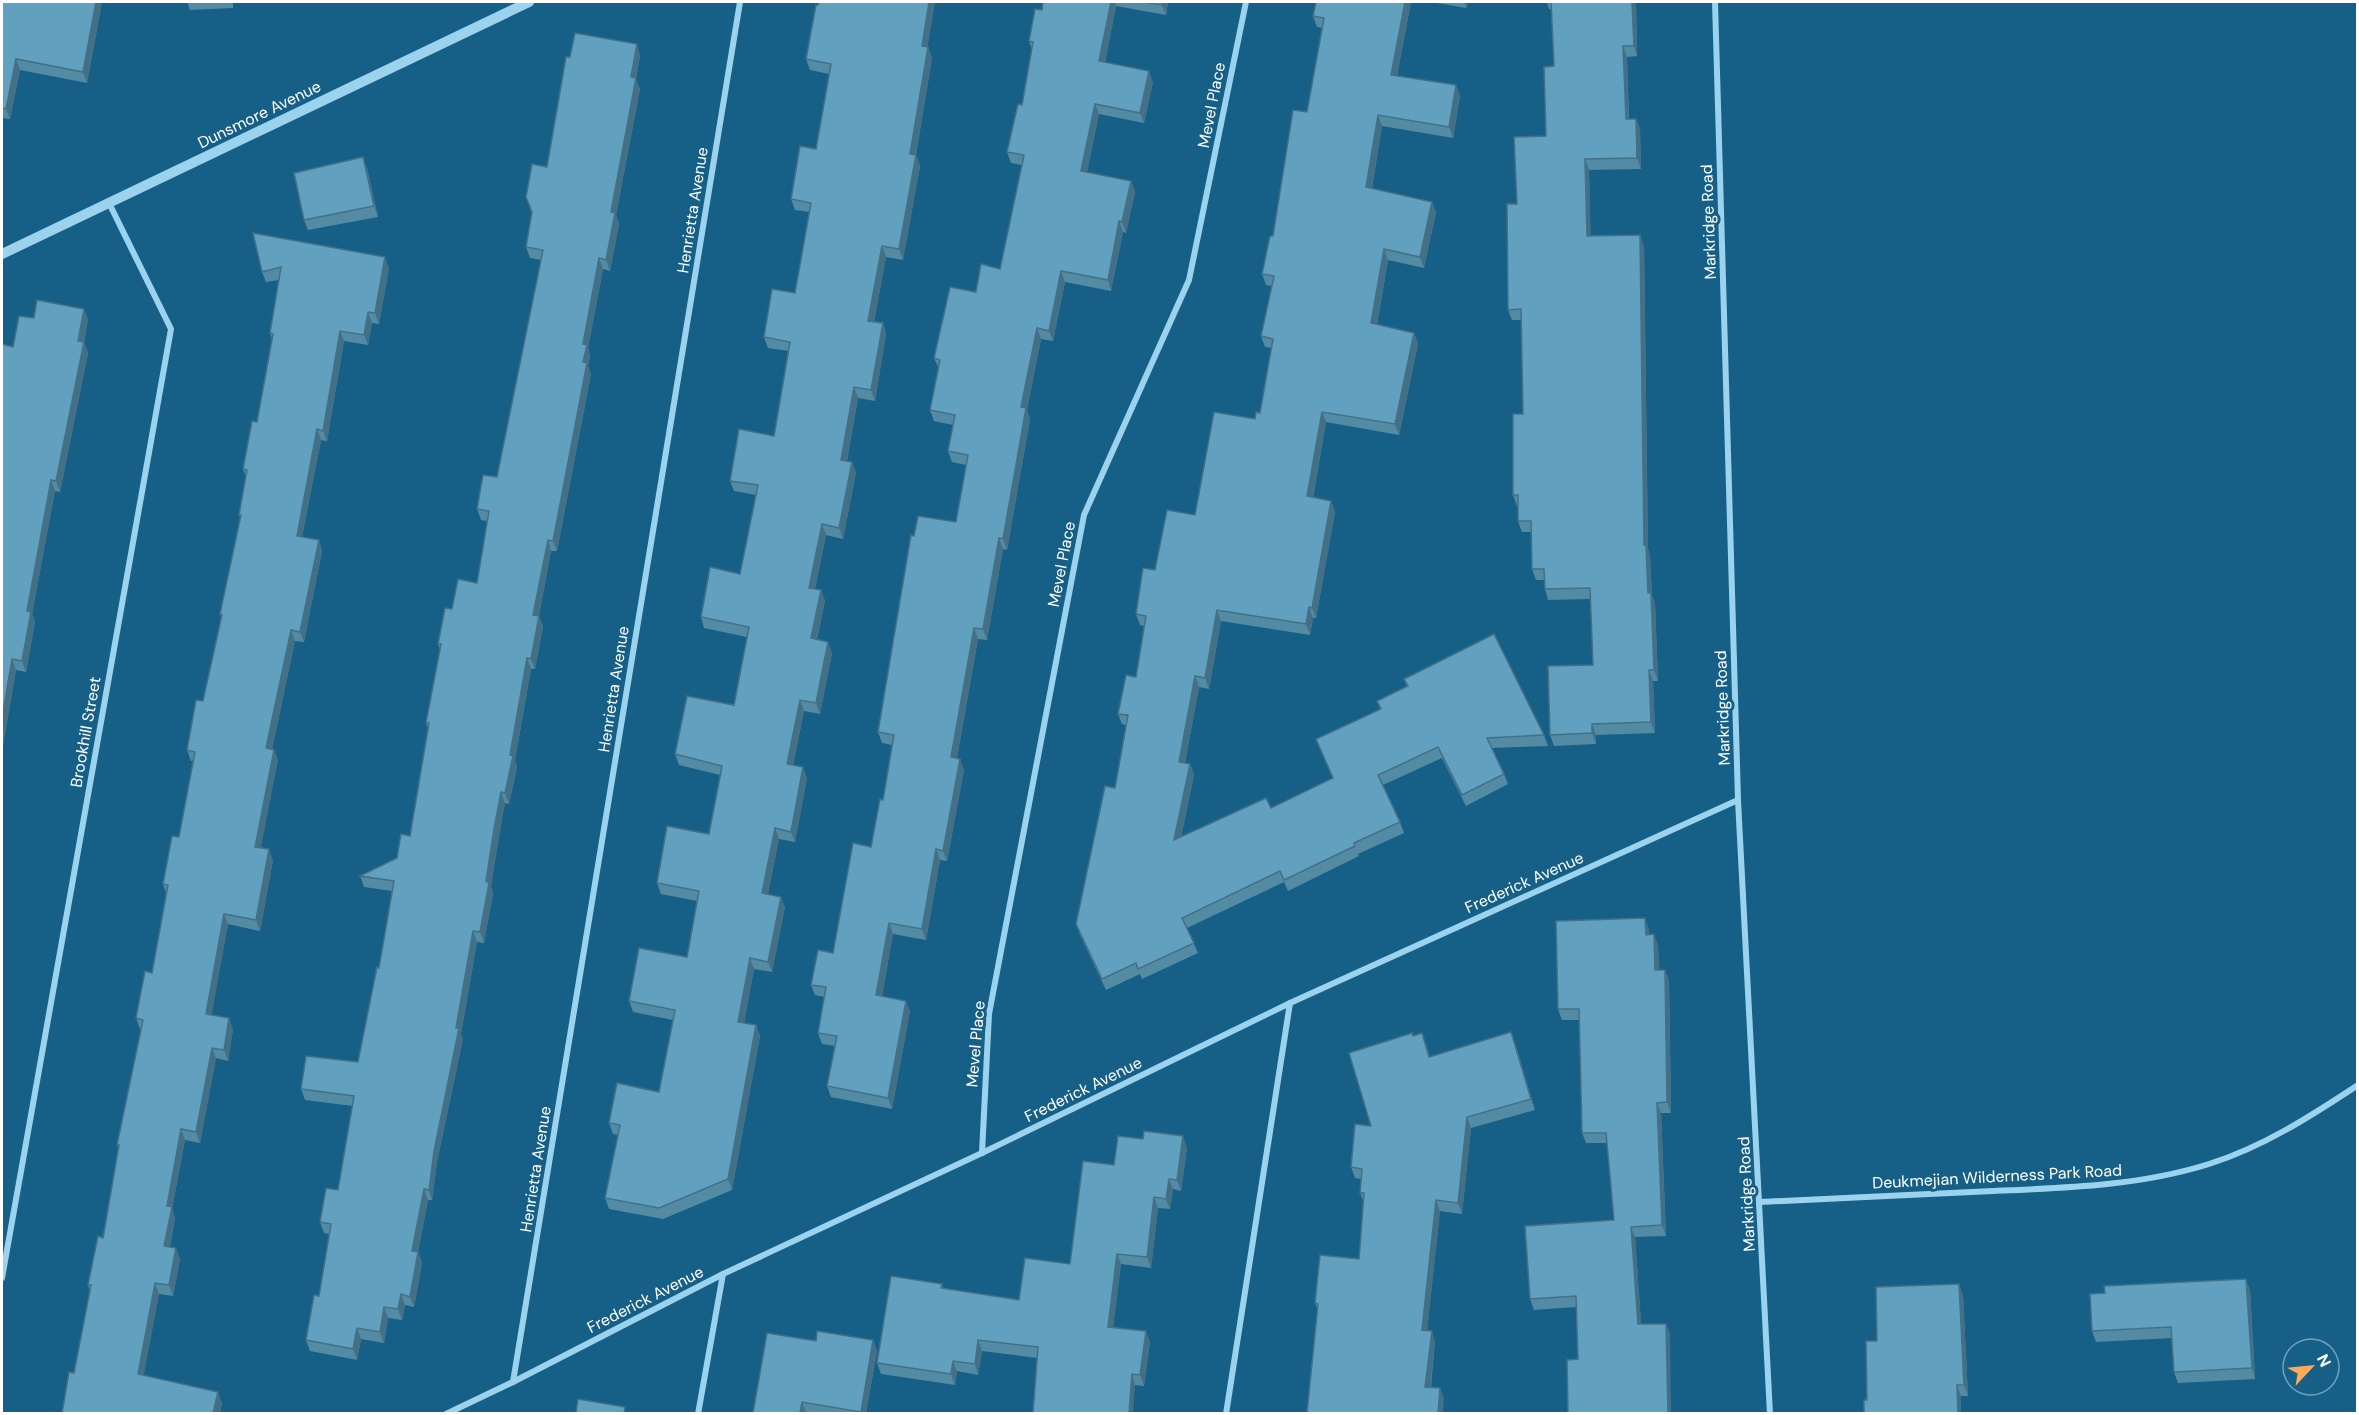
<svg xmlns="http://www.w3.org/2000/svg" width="2359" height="1415" font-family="'DM Sans',sans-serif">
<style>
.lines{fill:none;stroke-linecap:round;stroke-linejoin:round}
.minor{stroke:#9bd3ee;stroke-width:6}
.tertiary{stroke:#9bd3ee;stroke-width:10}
.wall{fill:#538aa4}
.shaded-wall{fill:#447086}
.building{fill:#61a0bf;stroke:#447086;stroke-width:1.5}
.labels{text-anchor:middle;stroke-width:6;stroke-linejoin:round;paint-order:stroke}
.street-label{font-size:16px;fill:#fff;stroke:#166087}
</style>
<rect width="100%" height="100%" fill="#166087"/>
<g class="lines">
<!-- minor -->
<g class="minor">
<polyline points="1715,2 1738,800 1770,1414"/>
<polyline points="982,1153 989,1014 1084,515 1189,280 1246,2"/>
<path d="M1760,1202c78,-4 155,-7 233,-11 73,-3 146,-5 216,-27 54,-17 102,-48 149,-79"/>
<polyline points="2,1278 171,329 109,203"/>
<polyline points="513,1382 740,2"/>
<polyline points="446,1414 513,1382 723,1274 982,1153 1290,1003 1738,800"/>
<polyline points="698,1414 723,1274"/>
<polyline points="1226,1414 1290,1003"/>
</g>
<!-- tertiary -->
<polyline class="tertiary" points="2,254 529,2"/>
</g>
<!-- wall -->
<g class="wall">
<polygon points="2,2 102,2 87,83 20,70 10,119 2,118"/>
<polygon points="187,2 233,2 233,8 190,10"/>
<polygon points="935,2 927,47 932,58 916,155 920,166 903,260 886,257 874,322 883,323 886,334 875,401 858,398 847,461 852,462 856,473 843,539 826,535 815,589 821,590 825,601 817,640 832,653 820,714 804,711 793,765 807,778 795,842 779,839 768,894 785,907 772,972 754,969 744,1023 756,1025 760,1036 732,1190 663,1219 609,1209 605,1198 618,1135 613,1134 609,1123 659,1092 673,1020 633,1012 629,1001 687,957 697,901 661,894 657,883 709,834 720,775 679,765 675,754 734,705 747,637 704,628 701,617 740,574 756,495 734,491 730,481 774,436 789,351 768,348 764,337 795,293 810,212 795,210 791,199 816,149 829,74 810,70 806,59 818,5"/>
<polygon points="1043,2 1168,2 1166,15 1116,6 1105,62 1153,82 1144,123 1099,114 1087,172 1131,181 1135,192 1126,233 1123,232 1111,291 1065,282 1053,341 1041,339 1027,410 1030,419 1007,550 1003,549 987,640 978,639 957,758 964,770 947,861 940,860 926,940 893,934 882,996 910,1011 892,1109 831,1097 827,1086 835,1046 822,1044 818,1033 824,997 815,995 811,985 833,953 871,847 883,800 892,745 882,743 878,732 914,536 956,522 966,465 952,462 948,451 953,425 934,421 930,410 939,369 934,358 976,292 1000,269 1022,165 1011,163 1007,152 1022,105 1032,50 1029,41 1042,10"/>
<polygon points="1316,2 1411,2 1397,76 1456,85 1460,96 1453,138 1382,126 1372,188 1436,212 1424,268 1388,260 1377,325 1414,333 1418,344 1399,435 1326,422 1313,498 1331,501 1335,512 1316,618 1313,618 1310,635 1221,621 1209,689 1199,687 1185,763 1190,764 1194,775 1181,837 1271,808 1333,778 1316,739 1380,709 1377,701 1407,687 1404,679 1544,735 1548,746 1492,748 1504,774 1508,784 1466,806 1442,758 1383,785 1400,822 1404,833 1358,854 1359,856 1288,891 1284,882 1187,928 1198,953 1142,979 1140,974 1106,990 1080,935 1076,924 1115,788 1126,725 1122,724 1118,714 1136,677 1144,626 1140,625 1136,614 1155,570 1195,515 1255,419 1260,413 1272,348 1265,347 1261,336 1272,286 1266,285 1262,274 1307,112 1323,28 1317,27 1313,16"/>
<polygon points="1431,2 1468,2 1466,8"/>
<polygon points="1547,2 1636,2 1637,56 1627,57 1629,119 1636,119 1640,129 1641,169 1589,170 1590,236 1644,246 1648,549 1650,556 1652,596 1655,604 1658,681 1653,681 1655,733 1596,735 1596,744 1554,746 1550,735 1593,665 1590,599 1548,600 1545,589 1544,580 1536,580 1532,569 1531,532 1522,532 1518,521 1518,506 1517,506 1513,495 1523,414 1521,320 1512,320 1508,310 1517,204 1546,136 1554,66 1552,9 1549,9"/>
<polygon points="640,55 636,80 640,89 616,215 619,224 610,271 603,269 588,348 590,356 588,366 591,374 557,551 551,551 539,616 543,627 535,669 531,669 515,760 517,767 509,804 505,803 498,839 491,886 493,894 484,943 477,942 461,1034 463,1039 437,1162 432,1200 428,1200 418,1252 422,1263 414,1307 405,1305 402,1320 388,1318 384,1343 361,1339 357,1360 310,1351 306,1340 319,1296 329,1234 324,1233 320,1222 338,1190 353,1106 305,1100 301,1089 358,1062 379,968 392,891 364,887 360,876 397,858 410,836 428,728 426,723 440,650 438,644 452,609 477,583 487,521 481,520 477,509 497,477 541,260 530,258 526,247 532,214 526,197 547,167 570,57"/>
<polygon points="367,168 378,217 308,230 304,220"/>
<polygon points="253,233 389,268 379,324 372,323 368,345 344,341 327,441 321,440 302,537 319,540 322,551 304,642 295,641 272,749 278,760 260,848 273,860 260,931 228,924 211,1015 233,1029 228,1061 216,1058 200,1143 185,1140 172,1209 175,1218 170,1247 180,1259 173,1296 159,1294 143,1376 222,1403 220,1413 62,1413 74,1373 90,1291 88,1285 103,1238 119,1150 117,1145 141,1029 140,1029 136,1018 152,973 166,893 163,884 179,837 193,761 191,761 187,750 203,701 221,617 220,614 240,518 239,515 246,477 243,469 257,422 272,339 270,333 279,280 266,282 262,272"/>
<polygon points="34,318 88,319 84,342 88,353 60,492 55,491 32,614 35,622 26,672 16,670 2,751 2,344 13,347"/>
<polygon points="1649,929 1649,935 1658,945 1659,970 1665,970 1669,981 1671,1113 1661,1113 1666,1236 1635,1237 1641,1324 1666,1324 1670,1334 1578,1359 1576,1307 1534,1310 1530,1299 1614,1220 1607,1143 1586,1143 1582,1133 1579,1020 1562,1020 1558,1009"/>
<polygon points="1413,1036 1426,1044 1430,1057 1515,1043 1535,1110 1471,1128 1462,1214 1440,1211 1427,1330 1435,1342 1431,1387 1444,1398 1318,1310 1315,1303 1359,1259 1364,1203 1360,1193 1361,1179 1355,1178 1351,1167"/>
<polygon points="1187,1147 1181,1191 1173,1189 1170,1209 1158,1208 1151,1268 1121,1264 1113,1327 1150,1342 1144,1386 1135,1385 1037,1358 982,1351 978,1375 957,1371 955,1385 881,1374 877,1363 942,1284 943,1288 1019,1300 1070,1264 1114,1165"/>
<polygon points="2250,1289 2255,1379 2178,1383 2174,1372 2172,1338 2096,1342 2092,1331"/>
<polygon points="1963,1295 1968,1396 1961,1396 1961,1413 1864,1413 1877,1341"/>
<polygon points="873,1340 877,1351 866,1413 753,1413 816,1341"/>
</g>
<!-- shaded-wall -->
<g class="shaded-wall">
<polygon points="96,2 102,2 87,83 83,72"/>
<polygon points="929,2 935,2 926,57 922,46"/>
<polygon points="1111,2 1115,2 1116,6 1103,72 1099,61"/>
<polygon points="1162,2 1168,2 1166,15 1162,5"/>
<polygon points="1405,2 1411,2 1395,85 1391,75"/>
<polygon points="1464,2 1468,2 1466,8"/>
<polygon points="1632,2 1636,2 1637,56 1634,46"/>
<polygon points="637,44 640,55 636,80 640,89 616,215 619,224 610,271 606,260 611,212"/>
<polygon points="1623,46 1627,57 1629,130 1626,119"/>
<polygon points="928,47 932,58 914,165 910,154"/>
<polygon points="16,59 20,70 10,119 6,109"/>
<polygon points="1149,71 1153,82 1144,123 1140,113"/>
<polygon points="1456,85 1460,96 1453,138 1449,127"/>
<polygon points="1095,104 1099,114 1085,182 1081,171"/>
<polygon points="1378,115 1382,126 1370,198 1366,187"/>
<polygon points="1636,119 1640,129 1641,169 1637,158"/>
<polygon points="916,155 920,166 903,260 899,249"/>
<polygon points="363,157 367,168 378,217 374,206"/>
<polygon points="1585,159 1589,170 1591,247 1587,236"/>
<polygon points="1131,181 1135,192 1126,233 1122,222"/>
<polygon points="1432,202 1436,212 1424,268 1420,257"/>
<polygon points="1119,221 1123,232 1111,291 1108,280"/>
<polygon points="1640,235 1644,246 1648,549 1650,556 1652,596 1655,604 1658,681 1654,670 1644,545"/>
<polygon points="882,246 886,257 872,332 868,321"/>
<polygon points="1384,249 1388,260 1375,334 1371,323"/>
<polygon points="385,257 389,268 379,324 375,313"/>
<polygon points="599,258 603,269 588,348 590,356 588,366 591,374 557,551 553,541 583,362 583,344"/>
<polygon points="1061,271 1065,282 1053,341 1049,331"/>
<polygon points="84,309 88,319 83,349 84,342 88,353 60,492 56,481"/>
<polygon points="368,312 372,323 368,345 364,335"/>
<polygon points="883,323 886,334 875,401 871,390"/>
<polygon points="1037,328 1041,339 1027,410 1030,419 1007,550 1003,539 1021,407"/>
<polygon points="340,331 344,341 327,441 323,431"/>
<polygon points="1414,333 1418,344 1399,435 1395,424"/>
<polygon points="854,387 858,398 845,471 841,460"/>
<polygon points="1322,412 1326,422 1311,507 1307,496"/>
<polygon points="317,429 321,440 300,547 297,536"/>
<polygon points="852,462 856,473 843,539 839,528"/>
<polygon points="51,480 55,491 32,614 35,622 26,672 22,661 27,611"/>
<polygon points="1331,501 1335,512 1316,618 1312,608"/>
<polygon points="822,524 826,535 813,598 809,588"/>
<polygon points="999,538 1003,549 987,640 983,629"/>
<polygon points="319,540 322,551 304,642 300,632"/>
<polygon points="548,540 551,551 537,626 533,615"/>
<polygon points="821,590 825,601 815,649 811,638"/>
<polygon points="1309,607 1313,618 1310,635 1306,624"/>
<polygon points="1217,610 1221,621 1209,689 1205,678"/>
<polygon points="539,616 543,627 535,669 531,659"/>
<polygon points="974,628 978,639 955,768 951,757"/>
<polygon points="291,630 295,641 270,759 266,748"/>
<polygon points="828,642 832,653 820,714 816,703"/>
<polygon points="527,658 531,669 515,760 517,767 509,804 505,793 510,755"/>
<polygon points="12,659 16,670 2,751 2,718"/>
<polygon points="1649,670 1653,681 1655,733 1651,722"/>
<polygon points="1195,676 1199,687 1183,773 1179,762"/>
<polygon points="800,700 804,711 791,775 787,764"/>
<polygon points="1592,724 1596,735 1596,744 1592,733"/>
<polygon points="274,750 278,760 259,858 255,847"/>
<polygon points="960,759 964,770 947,861 943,851"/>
<polygon points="1190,764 1194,775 1178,851 1174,840"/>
<polygon points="803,767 807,778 795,842 791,832"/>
<polygon points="501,792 505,803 491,886 493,894 484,943 480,932 486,881"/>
<polygon points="775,828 779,839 766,904 762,893"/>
<polygon points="269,849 273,860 260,931 256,920"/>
<polygon points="936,849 940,860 926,940 922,929"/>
<polygon points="781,897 785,907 772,972 768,962"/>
<polygon points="224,914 228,924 210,1024 206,1014"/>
<polygon points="1645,918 1649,929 1650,946 1646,935"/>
<polygon points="889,923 893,934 880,1006 876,995"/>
<polygon points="473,931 477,942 461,1034 463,1039 437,1162 432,1200 429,1190 434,1151"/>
<polygon points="1654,934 1658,945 1659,981 1655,970"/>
<polygon points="750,958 754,969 742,1032 738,1022"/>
<polygon points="1665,970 1669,981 1671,1113 1667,1102"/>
<polygon points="906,1001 910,1011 892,1109 888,1098"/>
<polygon points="229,1018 233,1029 228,1061 224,1050"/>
<polygon points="756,1025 760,1036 732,1190 728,1179"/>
<polygon points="1511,1032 1515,1043 1535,1110 1531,1099"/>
<polygon points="212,1048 216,1058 200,1143 196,1132"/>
<polygon points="1657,1103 1661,1113 1666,1236 1662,1225"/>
<polygon points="1467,1117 1471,1128 1462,1214 1458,1203"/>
<polygon points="181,1129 185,1140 172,1209 175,1218 168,1257 164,1246 167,1206"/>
<polygon points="1183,1136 1187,1147 1181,1191 1177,1180"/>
<polygon points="1169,1179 1173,1189 1170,1209 1166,1199"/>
<polygon points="424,1189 428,1200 416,1262 412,1251"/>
<polygon points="1154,1197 1158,1208 1151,1268 1147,1257"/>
<polygon points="1436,1200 1440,1211 1426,1341 1422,1330"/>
<polygon points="1631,1227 1635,1237 1642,1335 1638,1324"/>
<polygon points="176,1248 180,1259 173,1296 169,1285"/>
<polygon points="418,1252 422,1263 414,1307 410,1297"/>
<polygon points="1117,1254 1121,1264 1112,1337 1108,1327"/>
<polygon points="2246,1279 2250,1289 2255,1379 2252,1368"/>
<polygon points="155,1283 159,1294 142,1385 138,1374"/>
<polygon points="1959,1284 1963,1295 1968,1396 1964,1385"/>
<polygon points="401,1294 405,1305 402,1320 398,1309"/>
<polygon points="384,1307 388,1318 384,1343 380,1332"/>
<polygon points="1666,1324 1670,1334 1671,1413 1668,1413"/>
<polygon points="357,1328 361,1339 357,1360 353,1349"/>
<polygon points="1146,1331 1150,1342 1144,1386 1140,1375"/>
<polygon points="1432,1331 1435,1342 1429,1397 1425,1387"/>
<polygon points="873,1340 877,1351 866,1413 862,1413 861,1412"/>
<polygon points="978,1340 982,1351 978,1375 975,1364"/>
<polygon points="953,1361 957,1371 955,1385 951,1374"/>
<polygon points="1132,1374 1135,1385 1133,1413 1129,1413"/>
<polygon points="1957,1385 1961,1396 1961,1413 1958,1413"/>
<polygon points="1440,1388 1444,1398 1443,1413 1438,1413"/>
<polygon points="218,1392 222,1403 220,1413 213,1413"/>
<polygon points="802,1402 806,1413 800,1413"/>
</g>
<!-- building -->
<g class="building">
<polygon points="2,2 96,2 83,72 16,59 6,109 2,108"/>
<polygon points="819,2 929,2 922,46 928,47 910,154 916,155 899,249 882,246 868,321 883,323 871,390 854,387 841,460 852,462 839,528 822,524 809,588 821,590 811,638 828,642 816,703 800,700 787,764 803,767 791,832 775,828 762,893 781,897 768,962 750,958 738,1022 756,1025 728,1179 659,1208 605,1198 620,1125 609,1123 617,1083 659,1092 675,1010 629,1001 639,948 687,957 699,891 657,883 667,826 709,834 722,766 675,754 687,696 734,705 749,627 701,617 710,567 740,574 758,485 730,481 739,429 774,436 790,342 764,337 772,289 795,293 811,203 791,199 800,146 816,149 831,64 806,59 816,5 818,5"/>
<polygon points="1043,2 1111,2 1099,61 1149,71 1140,113 1095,104 1081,171 1131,181 1122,222 1119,221 1108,280 1061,271 1049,331 1037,328 1021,407 1026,408 1003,539 999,538 983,629 974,628 951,757 960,759 943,851 936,849 922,929 889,923 876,995 906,1001 888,1098 827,1086 837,1036 818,1033 826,987 811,985 818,950 833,953 853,843 871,847 880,799 883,800 894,735 878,732 911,535 914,536 918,516 956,522 968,455 948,451 955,415 930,410 940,360 934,358 950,287 976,292 981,264 1000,269 1024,155 1007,152 1018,104 1022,105 1033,42 1029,41 1035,9 1042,10"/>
<polygon points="1145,2 1162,2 1162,5"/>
<polygon points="1316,2 1405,2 1391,75 1456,85 1449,127 1378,115 1366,187 1432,202 1420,257 1384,249 1371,323 1414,333 1395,424 1322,412 1307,496 1331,501 1312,608 1309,607 1306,624 1217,610 1205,678 1195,676 1179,762 1190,764 1174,840 1266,798 1271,808 1333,778 1316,739 1381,709 1377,701 1408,686 1404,679 1494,634 1544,735 1487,738 1504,774 1462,795 1438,747 1378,775 1400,822 1354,843 1355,846 1284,880 1280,871 1182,918 1194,943 1138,969 1136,963 1102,979 1076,924 1105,786 1115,788 1128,715 1118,714 1126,675 1136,677 1146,616 1136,614 1143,568 1155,570 1167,510 1195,515 1214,412 1255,419 1256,412 1260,413 1273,339 1261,336 1274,276 1262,274 1270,236 1273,236 1293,110 1307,112 1324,18 1313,16"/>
<polygon points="1551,2 1632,2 1634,46 1623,46 1626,119 1636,119 1637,158 1585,159 1587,236 1640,235 1644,545 1646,545 1648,593 1651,593 1654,670 1649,670 1651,722 1592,724 1592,733 1550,735 1548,666 1593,665 1590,588 1545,589 1544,569 1532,569 1531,521 1518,521 1518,495 1513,495 1513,414 1523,414 1521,309 1508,310 1507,204 1517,204 1514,137 1546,136 1544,67 1554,66"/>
<polygon points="575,33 637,44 631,77 636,78 611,212 615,213 606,260 599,258 583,344 587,345 583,362 587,363 553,541 548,540 533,615 539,616 531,659 527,658 510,755 513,756 505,793 501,792 494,829 486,881 489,883 480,932 473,931 456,1028 459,1028 434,1151 429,1190 424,1189 412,1251 418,1252 410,1297 401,1294 398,1309 384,1307 380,1332 357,1328 353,1349 306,1340 314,1295 319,1296 331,1224 320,1222 326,1188 338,1190 354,1096 301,1089 306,1056 358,1062 377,967 379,968 394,881 360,876 397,858 401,834 410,836 429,723 426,723 441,644 438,644 445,608 452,609 458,579 477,583 489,511 477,509 483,475 497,477 543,250 526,247 532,212 526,197 532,164 547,167 566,57 570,57"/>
<polygon points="363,157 374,206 304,220 294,173"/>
<polygon points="253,233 385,257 375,313 368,312 364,335 340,331 323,431 317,429 297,536 319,540 300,632 291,630 266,748 274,750 255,847 269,849 256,920 224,914 206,1014 229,1018 224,1050 212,1048 196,1132 181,1129 167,1206 172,1207 164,1246 176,1248 169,1285 155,1283 138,1374 218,1392 213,1413 62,1413 69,1372 74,1373 91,1285 88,1285 98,1236 103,1238 119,1145 117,1145 143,1020 136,1018 145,971 152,973 168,885 163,884 172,836 179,837 195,752 187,750 196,700 203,701 222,615 220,614 241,515 239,515 247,470 243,469 252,421 257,422 273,334 270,333 281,267 262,272"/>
<polygon points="37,300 84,309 78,341 84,342 56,481 51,480 27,611 31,612 22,661 12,659 2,718 2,344 13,347 19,316 34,318"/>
<polygon points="1645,918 1646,935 1654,934 1655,970 1665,970 1667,1102 1657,1103 1662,1225 1631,1227 1638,1324 1666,1324 1668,1413 1568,1413 1567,1360 1578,1359 1576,1296 1530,1299 1525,1226 1614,1220 1606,1133 1582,1133 1579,1009 1558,1009 1556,921"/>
<polygon points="1511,1032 1531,1099 1467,1117 1458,1203 1436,1200 1422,1330 1432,1331 1425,1387 1440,1388 1438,1413 1307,1413 1318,1304 1315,1303 1320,1255 1359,1259 1364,1193 1360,1193 1362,1169 1351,1167 1355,1124 1371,1126 1349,1053 1412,1033 1413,1036 1422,1033 1429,1057"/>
<polygon points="1144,1131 1183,1136 1177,1180 1169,1179 1166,1199 1154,1197 1147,1257 1117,1254 1108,1327 1146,1331 1140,1375 1132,1374 1129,1413 1033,1413 1038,1347 978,1340 975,1364 953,1361 951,1374 877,1363 891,1276 942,1284 941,1288 1019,1300 1025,1258 1070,1264 1083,1161 1114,1165 1118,1136 1143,1139"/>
<polygon points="2246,1279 2252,1368 2174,1372 2171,1327 2092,1331 2090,1294 2105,1293 2104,1286"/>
<polygon points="1959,1284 1964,1385 1957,1385 1958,1413 1864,1413 1864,1400 1867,1400 1866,1341 1877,1341 1876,1287"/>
<polygon points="817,1331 873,1340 861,1412 802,1402 800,1413 753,1413 767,1333 816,1341"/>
<polygon points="578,1399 625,1407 624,1413 576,1413"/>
</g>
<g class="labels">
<!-- street labels -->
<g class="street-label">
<text transform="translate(1211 105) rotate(-79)" y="6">Mevel Place</text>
<text transform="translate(259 114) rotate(-26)" y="6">Dunsmore Avenue</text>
<text transform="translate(692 210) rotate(-81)" y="6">Henrietta Avenue</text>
<text transform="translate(1708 222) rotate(-92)" y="6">Markridge Road</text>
<text transform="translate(1061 564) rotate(-79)" y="6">Mevel Place</text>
<text transform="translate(613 689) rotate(-81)" y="6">Henrietta Avenue</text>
<text transform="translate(1722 708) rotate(-92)" y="6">Markridge Road</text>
<text transform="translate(85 732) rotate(-80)" y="6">Brookhill Street</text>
<text transform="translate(1524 882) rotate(-24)" y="6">Frederick Avenue</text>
<text transform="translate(975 1044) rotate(-85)" y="6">Mevel Place</text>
<text transform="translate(1083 1089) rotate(-26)" y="6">Frederick Avenue</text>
<text transform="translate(535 1169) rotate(-81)" y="6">Henrietta Avenue</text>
<text transform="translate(1997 1176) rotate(-3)" y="6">Deukmejian Wilderness Park Road</text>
<text transform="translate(1746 1194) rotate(-93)" y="6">Markridge Road</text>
<text transform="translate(645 1299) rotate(-27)" y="6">Frederick Avenue</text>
</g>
</g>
<!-- border -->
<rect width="2359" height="1415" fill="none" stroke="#ffffff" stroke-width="6"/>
<!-- north arrow -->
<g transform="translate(2311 1367) rotate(64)"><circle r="28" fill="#166087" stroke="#73a0b7" stroke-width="1.5"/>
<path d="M0-4.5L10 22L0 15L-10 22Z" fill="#ffa958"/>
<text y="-9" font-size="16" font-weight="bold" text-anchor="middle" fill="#ffffff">N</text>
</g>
</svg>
